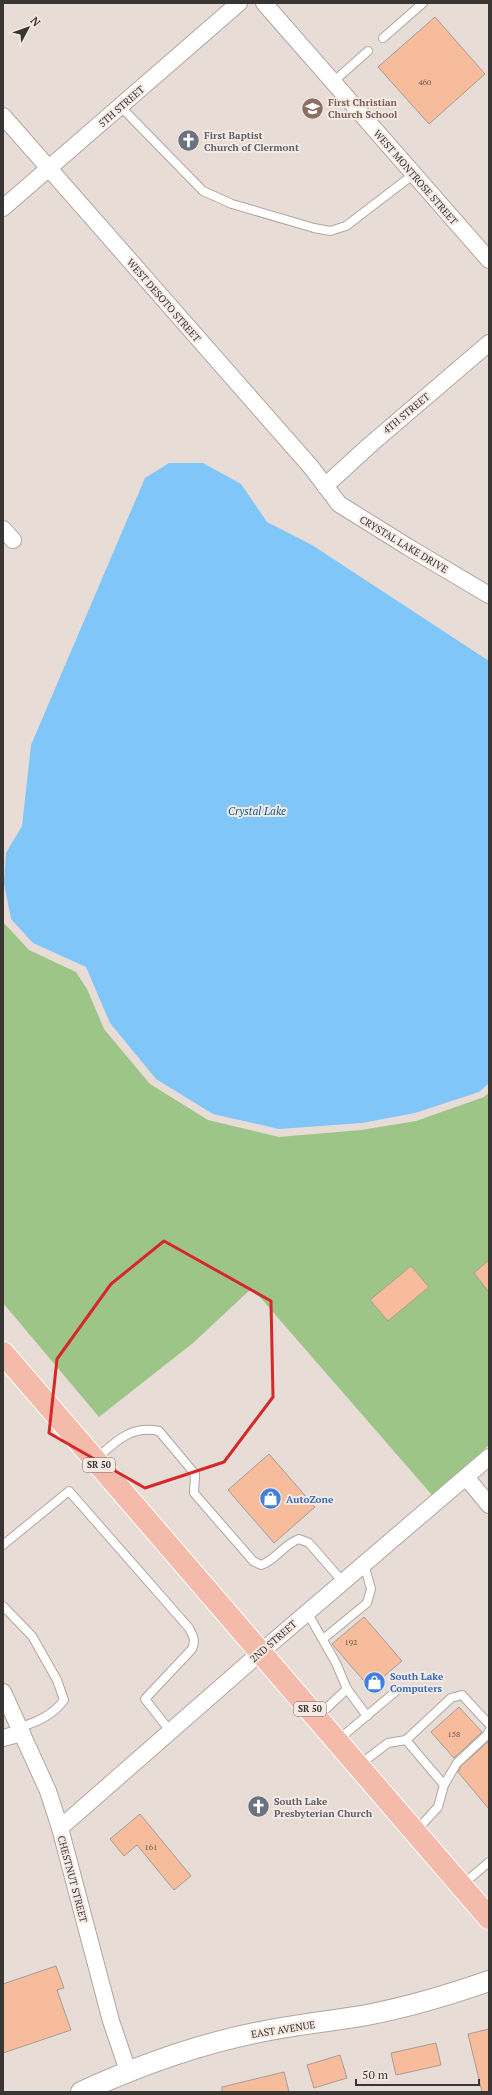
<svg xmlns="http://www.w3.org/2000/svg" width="492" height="2095" font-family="'PT Serif',serif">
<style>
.green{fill:#9ec588}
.water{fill:#81c6f8}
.building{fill:#f6bc9b;stroke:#a79d97}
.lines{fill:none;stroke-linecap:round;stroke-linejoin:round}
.service-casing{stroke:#b0a6a0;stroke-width:10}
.minor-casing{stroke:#b0a6a0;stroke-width:18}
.tertiary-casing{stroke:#b0a6a0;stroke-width:22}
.trunk-casing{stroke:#fff;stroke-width:24}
.service{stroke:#fff;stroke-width:8}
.minor{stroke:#fff;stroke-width:16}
.tertiary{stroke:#fff;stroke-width:20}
.trunk{stroke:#f4baaa;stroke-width:22}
.marked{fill:none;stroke:#d62828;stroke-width:3;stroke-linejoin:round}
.labels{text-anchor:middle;stroke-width:4;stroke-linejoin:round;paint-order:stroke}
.number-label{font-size:8px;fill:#68574d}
.shield{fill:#f5e9e3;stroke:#716b68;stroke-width:1}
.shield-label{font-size:9px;font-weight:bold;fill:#393533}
.education-label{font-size:10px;font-weight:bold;fill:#785e54;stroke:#f5e9e3;text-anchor:start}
.street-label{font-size:10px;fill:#393533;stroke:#f5e9e3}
.worship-label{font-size:10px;font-weight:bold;fill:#5b616d;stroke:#f5e9e3;text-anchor:start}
.shop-label{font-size:10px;font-weight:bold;fill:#366cbe;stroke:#f5e9e3;text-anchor:start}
.water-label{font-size:11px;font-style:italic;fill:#095d8c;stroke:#f5e9e3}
</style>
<rect width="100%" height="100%" fill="#e7dcd6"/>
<!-- green -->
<polygon class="green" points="3,920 4,923 29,950 76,972 87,989 104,1029 150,1084 208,1120 279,1137 361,1130 416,1121 484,1097 489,1093 489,1445 432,1495 252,1288 193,1343 99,1417 3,1303"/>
<!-- water -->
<polygon class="water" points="169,463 203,463 241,484 267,522 312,545 489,661 489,1083 479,1092 415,1113 362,1123 279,1129 213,1114 156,1079 110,1023 86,967 33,943 11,919 4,883 6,853 22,826 31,745 145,478"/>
<!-- building -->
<g class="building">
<polygon points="435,17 485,74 429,124 378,67"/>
<polygon points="489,1260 489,1292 474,1273"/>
<polygon points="411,1266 429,1287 388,1321 370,1300"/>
<polygon points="269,1454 315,1507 274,1543 228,1490"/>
<polygon points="364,1617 402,1661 370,1688 332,1644"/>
<polygon points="459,1707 482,1732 454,1758 431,1732"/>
<polygon points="489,1741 489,1809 458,1772 461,1766"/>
<polygon points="140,1814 191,1876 174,1890 137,1845 124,1856 110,1839"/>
<polygon points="56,1966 64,1988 57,1990 71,2030 3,2053 3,1984"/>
<polygon points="489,2029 489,2092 482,2092 468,2034"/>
<polygon points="436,2043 441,2065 396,2075 391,2053"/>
<polygon points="340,2055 347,2078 314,2088 307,2065"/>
<polygon points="284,2072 289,2092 222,2092 222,2087"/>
</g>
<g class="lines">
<defs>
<g id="service">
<polyline points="383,38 423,3"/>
<polyline points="333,82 368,51"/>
<polyline points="120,106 203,191 232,204 314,228 330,231 346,226 414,174"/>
<path d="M96,1459c19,-17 35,-34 63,-28l36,43 -1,19 59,68 8,4c15,-5 23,-21 38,-26l10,4 34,39"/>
<path d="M3,1545l66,-54 120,137c4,8 7,12 3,21l-47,50 25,32"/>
<path d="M3,1606l29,30 25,44 7,20c-12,16 -26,21 -45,28"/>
<polyline points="307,1612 336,1663 347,1689 367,1716"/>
<polyline points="323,1639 367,1603 371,1589 364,1564"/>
<polyline points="317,1717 347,1689"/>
<polyline points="338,1740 395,1692"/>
<polyline points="406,1740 444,1785"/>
<polyline points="359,1765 388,1743 406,1740 451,1698 462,1695 489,1724"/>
<polyline points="416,1831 438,1807 444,1785 457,1763 487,1735 489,1731"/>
<polyline points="462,1885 489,1862"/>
</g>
<g id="minor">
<polyline points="264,3 489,260"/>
<polyline points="3,116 311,467 339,504 408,547 489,595"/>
<polyline points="3,208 239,3"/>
<polyline points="325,486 371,444 489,343"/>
<polyline points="3,529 13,540"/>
<polyline points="466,1477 489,1505"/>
<polyline points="3,1692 48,1791 60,1828 111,2021 128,2071"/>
<polyline points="3,1738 22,1733"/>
<polyline points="60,1828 261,1652 489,1457"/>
</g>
<path id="tertiary" d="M81,2092c59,-27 120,-49 184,-61 33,-7 68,-10 102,-16 42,-8 82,-20 122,-34"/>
<polyline id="trunk" points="3,1353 489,1918"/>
</defs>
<!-- service casing -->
<use href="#service" class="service-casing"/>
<!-- minor casing -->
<use href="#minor" class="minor-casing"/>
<!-- tertiary casing -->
<use href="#tertiary" class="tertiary-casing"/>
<!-- trunk casing -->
<use href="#trunk" class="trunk-casing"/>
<!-- service -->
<use href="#service" class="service"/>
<!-- minor -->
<use href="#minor" class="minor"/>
<!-- tertiary -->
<use href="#tertiary" class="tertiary"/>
<!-- trunk -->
<use href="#trunk" class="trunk"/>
</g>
<!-- marked area -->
<path class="marked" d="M164,1241l107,60 2,96 -49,65 -79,26 -96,-55 8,-74 54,-75z"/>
<!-- icons -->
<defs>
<symbol id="school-disc" viewBox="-11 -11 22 22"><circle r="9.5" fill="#8d6e63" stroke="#f5e9e3"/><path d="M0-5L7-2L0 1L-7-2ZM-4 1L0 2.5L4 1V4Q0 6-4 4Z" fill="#fff"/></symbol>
<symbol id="church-disc" viewBox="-11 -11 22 22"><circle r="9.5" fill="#6b7280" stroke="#f5e9e3"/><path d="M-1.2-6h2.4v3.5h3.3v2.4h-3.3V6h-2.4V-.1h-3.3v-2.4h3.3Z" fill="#fff"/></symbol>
<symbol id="shop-disc" viewBox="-11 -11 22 22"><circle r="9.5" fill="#3f7fe0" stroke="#f5e9e3"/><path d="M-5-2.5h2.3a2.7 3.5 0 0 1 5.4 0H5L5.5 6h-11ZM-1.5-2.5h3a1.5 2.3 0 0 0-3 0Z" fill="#fff"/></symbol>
</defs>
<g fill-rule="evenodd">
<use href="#school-disc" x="300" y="96" width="25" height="25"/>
<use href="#church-disc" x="176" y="128" width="25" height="25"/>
<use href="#shop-disc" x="258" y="1486" width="25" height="25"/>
<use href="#shop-disc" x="362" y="1670" width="25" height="25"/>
<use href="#church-disc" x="246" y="1794" width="25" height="25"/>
</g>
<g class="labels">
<!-- number labels -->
<g class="number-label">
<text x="425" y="85">460</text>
<text x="351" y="1645">192</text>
<text x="454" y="1737">158</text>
<text x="151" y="1850">161</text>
</g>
<!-- shield labels -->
<g class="shield">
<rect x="83" y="1458" width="32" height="14" rx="3"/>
<rect x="294" y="1702" width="32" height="14" rx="3"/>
</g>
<g class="shield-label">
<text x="99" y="1468">SR 50</text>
<text x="310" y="1712">SR 50</text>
</g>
<!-- education labels -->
<g class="education-label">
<text x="328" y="106">First Christian<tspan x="328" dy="12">Church School</tspan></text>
</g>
<!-- street labels -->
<g class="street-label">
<text transform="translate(121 106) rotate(-41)" y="4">5TH STREET</text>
<text transform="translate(416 177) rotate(49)" y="4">WEST MONTROSE STREET</text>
<text transform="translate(164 300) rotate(49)" y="4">WEST DESOTO STREET</text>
<text transform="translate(406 413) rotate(-40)" y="4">4TH STREET</text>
<text transform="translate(404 544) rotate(31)" y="4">CRYSTAL LAKE DRIVE</text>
<text transform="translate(273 1641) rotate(-41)" y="4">2ND STREET</text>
<text transform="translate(73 1879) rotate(75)" y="4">CHESTNUT STREET</text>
<text transform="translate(283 2029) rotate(-9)" y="4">EAST AVENUE</text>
</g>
<!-- worship labels -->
<g class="worship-label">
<text x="204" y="139">First Baptist<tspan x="204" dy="12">Church of Clermont</tspan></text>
<text x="274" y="1805">South Lake<tspan x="274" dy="12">Presbyterian Church</tspan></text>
</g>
<!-- shop labels -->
<g class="shop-label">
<text x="286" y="1503">AutoZone</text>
<text x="390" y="1680">South Lake<tspan x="390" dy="12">Computers</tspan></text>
</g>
<!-- water labels -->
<g class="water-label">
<text x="257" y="815">Crystal Lake</text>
</g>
</g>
<!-- border -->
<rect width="492" height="2095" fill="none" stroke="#393533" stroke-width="8"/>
<!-- north arrow -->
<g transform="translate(28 28) rotate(49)" stroke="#f5e9e3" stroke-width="3" paint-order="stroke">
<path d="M0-3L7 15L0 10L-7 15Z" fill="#393533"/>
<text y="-6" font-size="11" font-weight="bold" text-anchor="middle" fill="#393533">N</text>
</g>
<!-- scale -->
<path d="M356 2079v6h123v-6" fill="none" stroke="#393533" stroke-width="2"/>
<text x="362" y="2079" font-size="12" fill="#393533" stroke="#f5e9e3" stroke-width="3" paint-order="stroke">50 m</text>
</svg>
